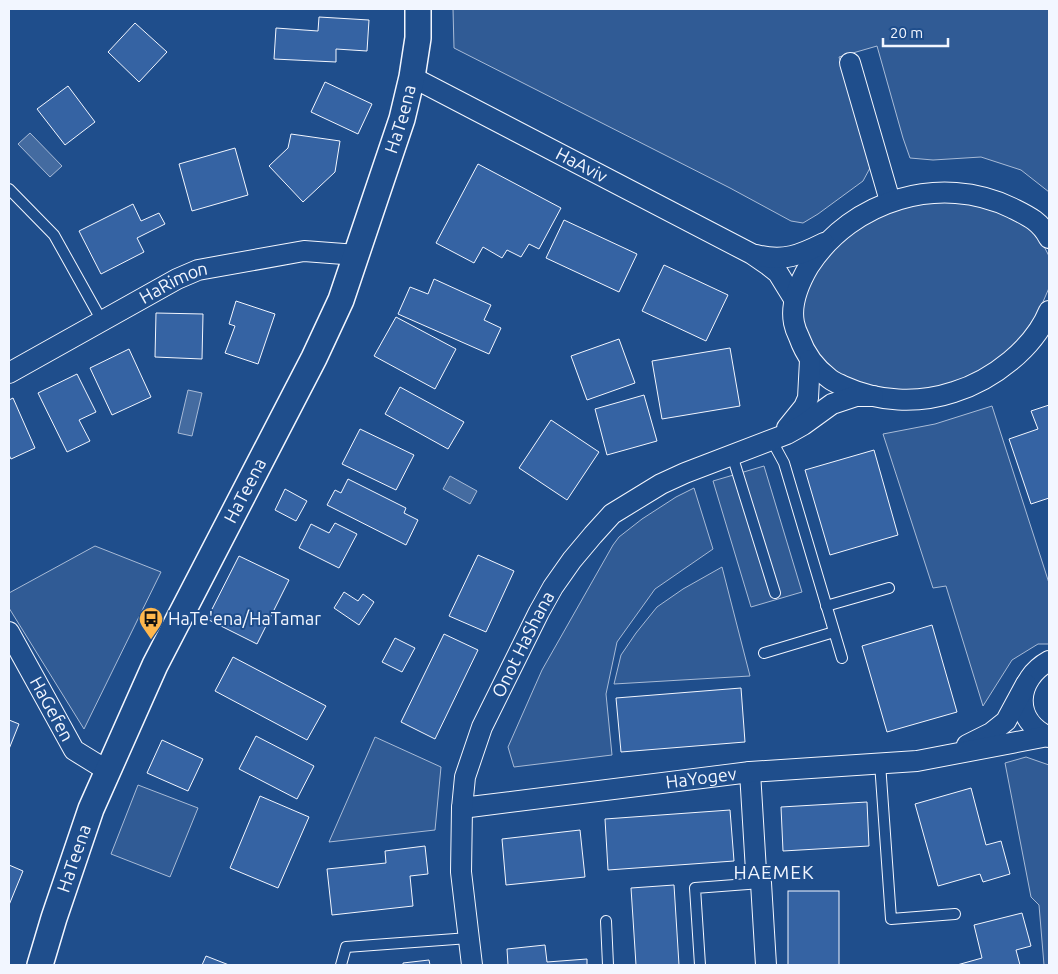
<svg xmlns="http://www.w3.org/2000/svg" width="1058" height="974" font-family="Ubuntu,sans-serif">
<style>
.built{fill:#305b95;stroke:#a8bbd7}
.water{fill:#446ba0;stroke:#a8bbd7}
.building{fill:#3563a3;stroke:#f2f6ff}
.lines{fill:none;stroke-linecap:round;stroke-linejoin:round}
.service-casing{stroke:#f2f6ff;stroke-width:12}
.minor-casing{stroke:#f2f6ff;stroke-width:22}
.tertiary-casing{stroke:#f2f6ff;stroke-width:28}
.service{stroke:#1f4e8c;stroke-width:10}
.minor{stroke:#1f4e8c;stroke-width:20}
.tertiary{stroke:#1f4e8c;stroke-width:25}
.labels{text-anchor:middle;stroke-width:4;stroke-linejoin:round;paint-order:stroke}
.street-label{font-size:18px;fill:#f2f6ff;stroke:#1f4e8c}
.poi-label{font-size:18px;fill:#f2f6ff;stroke:#1f4e8c;text-anchor:start}
.neighbourhood-label{font-size:19px;letter-spacing:1px;fill:#f2f6ff;stroke:#1f4e8c}
</style>
<rect width="100%" height="100%" fill="#1f4e8c"/>
<!-- built -->
<g class="built">
<polygon points="453,9 1049,9 1049,192 1021,170 981,157 933,160 910,158 903,138 877,46 839,57 870,168 863,181 818,214 803,223 791,221 730,188 454,48"/>
<polygon points="954,201 998,211 1023,223 1037,233 1049,256 1049,288 1039,311 1021,338 1004,355 972,376 951,384 928,389 894,390 875,387 855,382 836,373 817,355 803,322 803,301 811,280 836,246 873,218 910,205"/>
<polygon points="992,406 1049,583 1049,644 1038,644 1012,660 983,706 946,586 933,588 883,434 935,424"/>
<polygon points="764,466 802,592 751,607 713,481"/>
<polygon points="694,488 713,549 655,589 617,642 606,694 612,755 514,767 508,747 542,670 613,545 619,537 642,519 676,497"/>
<polygon points="95,546 161,572 84,729 9,608 9,593"/>
<polygon points="722,567 750,676 614,684 621,655 636,633 657,607 683,589"/>
<polygon points="375,737 441,767 435,830 329,842"/>
<polygon points="1026,757 1049,765 1049,965 1044,965 1039,905 1031,897 1005,763"/>
<polygon points="138,785 198,808 170,877 111,854"/>
</g>
<!-- water -->
<g class="water">
<polygon points="30,133 62,166 50,177 18,144"/>
<polygon points="188,390 202,393 192,436 178,433"/>
<polygon points="450,476 477,491 470,504 443,489"/>
</g>
<!-- building -->
<g class="building">
<polygon points="319,17 369,20 367,51 336,49 336,62 274,59 276,28 318,31"/>
<polygon points="135,23 167,52 139,82 108,52"/>
<polygon points="325,82 372,104 358,134 311,112"/>
<polygon points="68,86 95,122 65,145 37,109"/>
<polygon points="291,134 340,141 335,172 303,202 269,166 288,148"/>
<polygon points="235,148 248,195 192,211 179,164"/>
<polygon points="478,164 561,208 539,249 529,244 521,257 507,250 502,258 483,247 474,263 436,243"/>
<polygon points="133,204 141,221 159,213 165,224 137,238 144,252 101,274 79,231"/>
<polygon points="564,220 637,254 619,292 546,258"/>
<polygon points="664,265 728,295 706,341 642,311"/>
<polygon points="434,279 491,305 484,320 501,328 489,354 398,314 410,287 428,294"/>
<polygon points="236,301 275,314 258,364 225,353 235,326 229,324"/>
<polygon points="156,313 203,314 202,359 155,357"/>
<polygon points="396,317 456,349 435,389 374,356"/>
<polygon points="619,339 635,383 587,400 571,356"/>
<polygon points="730,348 740,406 662,419 652,361"/>
<polygon points="129,349 151,397 112,415 90,368"/>
<polygon points="77,374 96,412 79,420 90,441 67,452 38,393"/>
<polygon points="400,387 464,422 448,449 385,414"/>
<polygon points="644,395 657,441 607,455 595,409"/>
<polygon points="13,398 35,448 11,459 9,455 9,400"/>
<polygon points="1049,405 1049,498 1031,504 1009,439 1038,429 1031,411"/>
<polygon points="551,420 599,452 567,500 519,468"/>
<polygon points="360,429 414,455 396,490 342,464"/>
<polygon points="874,450 898,535 830,555 805,470"/>
<polygon points="348,479 406,508 404,513 418,520 406,545 327,505 335,490 341,493"/>
<polygon points="285,489 307,501 296,521 275,510"/>
<polygon points="335,523 357,534 339,568 299,548 311,524 329,533"/>
<polygon points="478,555 514,571 486,632 449,616"/>
<polygon points="239,556 289,580 257,644 207,619"/>
<polygon points="344,592 358,601 363,594 374,602 359,625 334,608"/>
<polygon points="932,625 957,712 887,732 862,646"/>
<polygon points="444,634 478,650 435,739 401,722"/>
<polygon points="395,638 415,648 402,672 382,662"/>
<polygon points="233,657 326,706 307,740 215,691"/>
<polygon points="741,688 745,742 621,752 616,698"/>
<polygon points="9,720 19,724 9,749"/>
<polygon points="256,736 314,766 297,799 239,769"/>
<polygon points="162,740 203,759 188,791 147,773"/>
<polygon points="971,788 986,845 1001,841 1010,874 983,882 980,874 938,886 915,804"/>
<polygon points="260,796 309,817 278,888 230,868"/>
<polygon points="867,802 869,846 783,851 781,807"/>
<polygon points="730,810 734,861 608,870 605,819"/>
<polygon points="580,830 585,877 506,885 502,839"/>
<polygon points="425,846 428,874 410,876 413,906 332,915 327,869 386,863 385,851"/>
<polygon points="9,865 23,871 9,905"/>
<polygon points="674,885 679,965 636,965 631,888"/>
<rect x="788" y="891" width="51" height="74"/>
<polygon points="1022,913 1031,946 1016,950 1020,965 957,965 982,958 974,925"/>
<polygon points="545,945 547,962 587,959 587,965 508,965 507,949"/>
<polygon points="206,956 229,965 202,965"/>
<polygon points="429,960 430,965 403,965 403,963"/>
</g>
<g class="lines">
<defs>
<g id="service">
<polyline points="9,189 54,235 102,321"/>
<polyline points="771,439 784,463 842,658"/>
<polyline points="732,455 775,593"/>
<polyline points="826,606 889,588"/>
<polyline points="764,653 834,632"/>
<polyline points="880,763 891,919 955,914"/>
<polyline points="606,921 608,965"/>
<polyline points="341,965 346,947 469,938"/>
<polyline points="700,965 695,888 761,883"/>
</g>
<g id="minor">
<polyline points="850,63 890,201"/>
<path id="s1" d="M412,77l340,177 16,11 10,8 16,26"/>
<path d="M1049,238c-9,-17 -21,-22 -37,-30 -72,-35 -160,-8 -203,58 -10,17 -19,37 -15,57 1,5 3,10 5,14 6,17 16,31 31,42 4,3 9,5 13,7 35,16 75,18 111,6 39,-12 80,-44 95,-81"/>
<path d="M756,255c28,7 44,0 68,-12"/>
<path id="s2" d="M9,373l168,-94 21,-9 106,-19 53,4"/>
<polyline points="787,428 804,407 808,398 810,360"/>
<path id="s3" d="M9,632l65,118 34,21"/>
<path d="M1049,661c-33,18 -37,59 0,76"/>
<polyline points="967,745 991,733 1006,721 1026,684"/>
<polyline points="750,772 756,871 761,883 766,965"/>
<path id="s4" d="M462,808l288,-36 167,-11 131,-25"/>
<path id="s5" d="M472,965l-11,-93 1,-64 3,-31 17,-50 57,-115 14,-25 19,-27 21,-25 19,-21 49,-30 24,-11 102,-39 16,-9 29,-21 24,-8h17"/>
</g>
<g id="tertiary">
<path id="s6" d="M40,965l14,-47 37,-109 64,-144 159,-307 27,-58 61,-181 10,-42 6,-39v-29"/>
</g>
</defs>
<!-- service casing -->
<use href="#service" class="service-casing"/>
<!-- minor casing -->
<use href="#minor" class="minor-casing"/>
<!-- tertiary casing -->
<use href="#tertiary" class="tertiary-casing"/>
<!-- service -->
<use href="#service" class="service"/>
<!-- minor -->
<use href="#minor" class="minor"/>
<!-- tertiary -->
<use href="#tertiary" class="tertiary"/>
</g>
<!-- icons -->
<defs>
<symbol id="bus-pin" viewBox="-11 -11 22 30"><path d="M0 17L-7.5 6A9.5 9.5 0 1 1 7.5 6Z" fill="#ffb74d" stroke="#1f4e8c"/><path d="M-5-6H5V4H4V6H2V4H-2V6H-4V4H-5ZM-3.5-4V0h7V-4ZM-3.5 1.2v1.5H-2V1.2ZM2 1.2v1.5H3.5V1.2Z" fill="#111"/></symbol>
</defs>
<g fill-rule="evenodd">
<use href="#bus-pin" x="137" y="605" width="28" height="38"/>
</g>
<g class="labels">
<!-- street labels -->
<g class="street-label">
<text dy="6" stroke="none"><textPath href="#s6" startOffset="922">HaTeena</textPath></text>
<text dy="6" stroke="none"><textPath href="#s1" startOffset="191">HaAviv</textPath></text>
<text dy="6" stroke="none"><textPath href="#s2" startOffset="188">HaRimon</textPath></text>
<text dy="6" stroke="none"><textPath href="#s6" startOffset="518">HaTeena</textPath></text>
<text dy="6" stroke="none"><textPath href="#s5" startOffset="334">Onot HaShana</textPath></text>
<text dy="6" stroke="none"><textPath href="#s3" startOffset="88">HaGefen</textPath></text>
<text dy="6" stroke="none"><textPath href="#s4" startOffset="241">HaYogev</textPath></text>
<text dy="6" stroke="none"><textPath href="#s6" startOffset="112">HaTeena</textPath></text>
</g>
<!-- poi labels -->
<g class="poi-label">
<text x="168" y="625">HaTe'ena/HaTamar</text>
</g>
<!-- neighbourhood labels -->
<g class="neighbourhood-label">
<text x="774" y="879">HAEMEK</text>
</g>
</g>
<!-- border -->
<rect width="1058" height="974" fill="none" stroke="#f2f6ff" stroke-width="20"/>
<!-- scale -->
<path d="M883 38v8h65v-8" fill="none" stroke="#f2f6ff" stroke-width="2.5"/>
<text x="890" y="38" font-size="15" fill="#f2f6ff" stroke="#1f4e8c" stroke-width="4" paint-order="stroke">20 m</text>
</svg>
